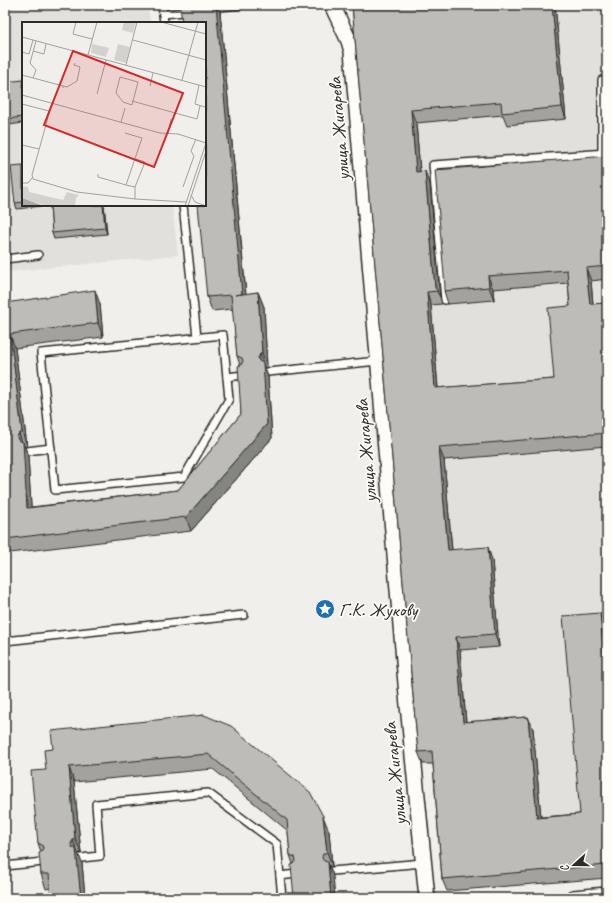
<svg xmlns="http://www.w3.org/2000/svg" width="612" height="903" font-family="Caveat,sans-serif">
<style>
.built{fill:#e1e0dc}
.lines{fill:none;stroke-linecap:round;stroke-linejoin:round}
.lane-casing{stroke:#2b2b2b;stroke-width:10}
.street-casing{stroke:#2b2b2b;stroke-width:18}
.lane{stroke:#fdfcf7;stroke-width:7}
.street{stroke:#fdfcf7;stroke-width:15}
.wall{fill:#a3a29e;stroke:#2b2b2b}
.shaded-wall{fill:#848481;stroke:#2b2b2b}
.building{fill:#bdbcb8;stroke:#2b2b2b}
.labels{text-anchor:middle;stroke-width:3.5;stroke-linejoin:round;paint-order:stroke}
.street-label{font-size:19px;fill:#2b2b2b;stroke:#fdfcf7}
.poi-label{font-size:19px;fill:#2b2b2b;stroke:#fdfcf7;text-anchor:start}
.inset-road{fill:none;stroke:#a1a19e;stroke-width:1}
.view{fill:#d62828;fill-opacity:0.15;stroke:#d62828;stroke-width:2}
.inset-edge{fill:none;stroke:#2b2b2b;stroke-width:2}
</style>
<rect width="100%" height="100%" fill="#f0efeb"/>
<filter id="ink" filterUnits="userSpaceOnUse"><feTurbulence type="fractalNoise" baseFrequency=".025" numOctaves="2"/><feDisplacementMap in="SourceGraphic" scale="8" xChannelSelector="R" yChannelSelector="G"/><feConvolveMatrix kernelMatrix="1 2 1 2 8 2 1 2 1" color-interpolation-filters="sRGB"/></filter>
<g filter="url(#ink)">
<!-- built -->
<g class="built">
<polygon points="5,5 148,5 150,23 23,23 23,205 172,205 178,255 5,272"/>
<polygon points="356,5 607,5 607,878 447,891 436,764 420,765"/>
</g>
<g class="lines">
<defs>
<g id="lane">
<polyline points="162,5 164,23"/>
<polyline points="220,7 241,5"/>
<polyline points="163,14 184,12"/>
<polyline points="602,153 602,80 607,80"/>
<polyline points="183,205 197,337"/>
<polyline points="5,259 38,255"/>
<polyline points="445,300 433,165 607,153"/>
<polygon points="223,335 229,399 184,477 55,490 41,353"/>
<polyline points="268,372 378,361"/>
<polyline points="227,377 243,375"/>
<polyline points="27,451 51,448"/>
<polyline points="5,641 244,615"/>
<polyline points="81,858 100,856 96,804 208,793 277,844 280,876"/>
<polyline points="5,866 43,862"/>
<polyline points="332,871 423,863"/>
<polyline points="282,898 280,876 296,874"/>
</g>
<g id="street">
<polyline points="332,5 349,41 352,51 407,695 427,898"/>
<polyline points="573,898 607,895"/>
</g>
</defs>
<!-- lane casing -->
<use href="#lane" class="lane-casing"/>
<!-- street casing -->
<use href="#street" class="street-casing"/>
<!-- lane -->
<use href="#lane" class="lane"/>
<!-- street -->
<use href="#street" class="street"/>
</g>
<!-- wall -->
<g class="wall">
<polygon points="352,5 555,5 566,119 507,125 503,115 416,123 420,171 430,184 440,297 442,304 431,305 438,388 554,379 570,306 568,283 493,289 494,300 448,304 444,291 607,156 607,279 591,281 593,304 607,303 607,446 444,460 452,550 492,560 499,647 460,650 466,722 528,717 533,729 541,817 580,814 600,613 605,626 607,651 607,878 447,891 442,879 433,764 423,764 418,752"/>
<polygon points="220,12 246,294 258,292 264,307 267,367 265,368 268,377 272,438 191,531 10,553 5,539 5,303 100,304 103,337 15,348 27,446 25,447 28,456 31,507 178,490 241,414 240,365 237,356 233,309 212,311 207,297"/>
<polygon points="23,80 23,123 9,125 7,119"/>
<polygon points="23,166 23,205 104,205 107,234 54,239 52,233 50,205 17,209 15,203"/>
<polygon points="204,715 329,831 332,866 330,867 333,876 293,864 290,855 288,831 213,769 74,782 81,853 78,854 82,863 85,898 51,898 50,888 46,889 41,874 41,852 38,843 46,770 53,749"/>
</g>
<!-- shaded-wall -->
<g class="shaded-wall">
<polygon points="214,5 217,5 220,12 247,308 242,294"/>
<polygon points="552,5 555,5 566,119 562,107"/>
<polygon points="411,110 416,123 421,184 416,172"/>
<polygon points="425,171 430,184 440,297 435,288"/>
<polygon points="103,205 104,205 107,234 105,228"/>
<polygon points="586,268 591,281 594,317 590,304"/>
<polygon points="488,276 493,289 494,300 489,287"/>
<polygon points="95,290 100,304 103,337 98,323"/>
<polygon points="258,292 264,307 267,367 262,353"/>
<polygon points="427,292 431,305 439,401 435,388"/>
<polygon points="10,334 15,348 27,446 22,432"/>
<polygon points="260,354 268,377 272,438 191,531 186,517 267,424 258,358"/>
<polygon points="19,433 23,445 23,442 28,456 32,522 27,508 22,451 17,437"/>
<polygon points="439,447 444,460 453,563 448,550"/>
<polygon points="488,547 492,560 499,647 495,634"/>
<polygon points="600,613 605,626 607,651 607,693"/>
<polygon points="456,637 460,650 467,735 463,722"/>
<polygon points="528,717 533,729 542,830 537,818"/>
<polygon points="69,767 74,782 81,853 75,839"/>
<polygon points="323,816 329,831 332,866 327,852"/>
<polygon points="73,840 82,863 85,898 81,898 76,858 71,844"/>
<polygon points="328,862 333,876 335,898 331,898"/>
</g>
<!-- building -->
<g class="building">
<polygon points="180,5 216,5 242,294 235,295 258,292 262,353 260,354 258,358 259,361 263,363 267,424 186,517 5,539 5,303 95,290 98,323 10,334 22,432 19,433 17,437 18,440 23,442 27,508 178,490 241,414 238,366 241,365 243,361 242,358 237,356 231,295 207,297 198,205 205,205 205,23 182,23"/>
<polygon points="352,5 552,5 562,107 502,113 501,102 411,110 416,172 425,171 435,288 438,291 427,292 435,388 554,379 548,308 570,306 567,270 488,276 489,287 444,291 445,287 435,170 607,156 607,266 586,268 590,304 607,303 607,433 439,447 448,550 488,547 495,634 456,637 463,722 528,717 537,818 580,814 563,616 600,613 607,693 607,865 442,879 432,751 418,752"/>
<polygon points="23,80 23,117 7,119 5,102 5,82"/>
<polygon points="23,166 23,202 15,203 11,167"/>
<polygon points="50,205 103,205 105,228 52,233"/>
<polygon points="204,715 231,726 310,792 323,816 327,852 323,854 322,858 324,861 328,862 331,898 294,898 291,865 294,864 296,860 295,857 290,855 287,820 208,754 69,767 75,839 73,840 71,844 72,847 76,849 81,898 51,898 49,874 41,874 39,853 41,852 43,848 42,845 38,843 31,771 46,770 44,750 53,749 51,731"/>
</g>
</g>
<!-- icons -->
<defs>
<symbol id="sight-disc" viewBox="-11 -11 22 22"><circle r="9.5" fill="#1f6fb2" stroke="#fdfcf7"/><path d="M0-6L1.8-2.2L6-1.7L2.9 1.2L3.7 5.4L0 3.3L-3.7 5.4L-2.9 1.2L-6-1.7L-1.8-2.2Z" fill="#fff"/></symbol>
</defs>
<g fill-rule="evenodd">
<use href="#sight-disc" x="314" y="598" width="22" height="22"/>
</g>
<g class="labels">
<!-- street labels -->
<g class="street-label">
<text transform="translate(338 129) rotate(-95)" y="7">улица Жигарева</text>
<text transform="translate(365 451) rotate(-95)" y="7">улица Жигарева</text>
<text transform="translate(394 774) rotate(-96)" y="7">улица Жигарева</text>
</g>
<!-- poi labels -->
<g class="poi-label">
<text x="339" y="616">Г.К. Жукову</text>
</g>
</g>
<!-- overview -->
<g transform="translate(22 22)">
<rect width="184" height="184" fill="#f0efeb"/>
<path d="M70,22l17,4 -3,9 -15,-4zM0,164l6,1 1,5 34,8 4,-8 12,3 -3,3 -1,8h-29l-24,-8z" fill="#d3d2cf"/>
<path d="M102,0h12l-3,11 -11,-3zM96,22l12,3 -4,16 -12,-3z" fill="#d3d2cf"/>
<path d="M0,176l22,8h2h-24z" fill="#aaa9a7"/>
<path class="inset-road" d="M54,0l-3,12 19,5M139,0l45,12M0,15l184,50M111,18l73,20M11,29l11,3 2,-10M0,30l7,2 4,-14M66,33l9,-33M104,43l11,-43M0,53l41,11v2M98,55l18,5 -6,23 -9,-3 -7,-9zM11,56l3,-8 -6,-7 6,-22M160,58l16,-58M177,63l-4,19 10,3M41,64l4,1 10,-6 3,-14 -6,-2 1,-2M128,64l3,-13M75,72l9,-34M0,73l138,38 18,1 28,9M110,79l65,18 3,-13M30,81l-20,72 1,4 44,13 58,7 51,3M0,82l27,7M99,100l4,-14M103,111l17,5 -16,47 9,2v12M146,111l3,-14M0,123l17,4M76,152v3l28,8M0,161h6l4,-5M113,165l10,-25 -9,-3M161,165l11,-31 -3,-5 5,-12M169,173l4,7 11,4M163,184l21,-63M166,184l18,-55"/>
<path class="view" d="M51,29l110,42 -29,74 -110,-42z"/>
<rect width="184" height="184" class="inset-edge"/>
</g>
<!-- margin -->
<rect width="612" height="903" fill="none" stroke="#fdfcf7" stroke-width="20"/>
<rect x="10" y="10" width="592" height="883" fill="none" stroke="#2b2b2b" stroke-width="1.5" filter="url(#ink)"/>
<!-- north arrow -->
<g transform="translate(574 865) rotate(249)" stroke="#fdfcf7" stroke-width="3" paint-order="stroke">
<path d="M0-3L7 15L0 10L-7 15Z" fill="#2b2b2b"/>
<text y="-6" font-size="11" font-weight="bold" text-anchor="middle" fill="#2b2b2b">С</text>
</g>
</svg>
